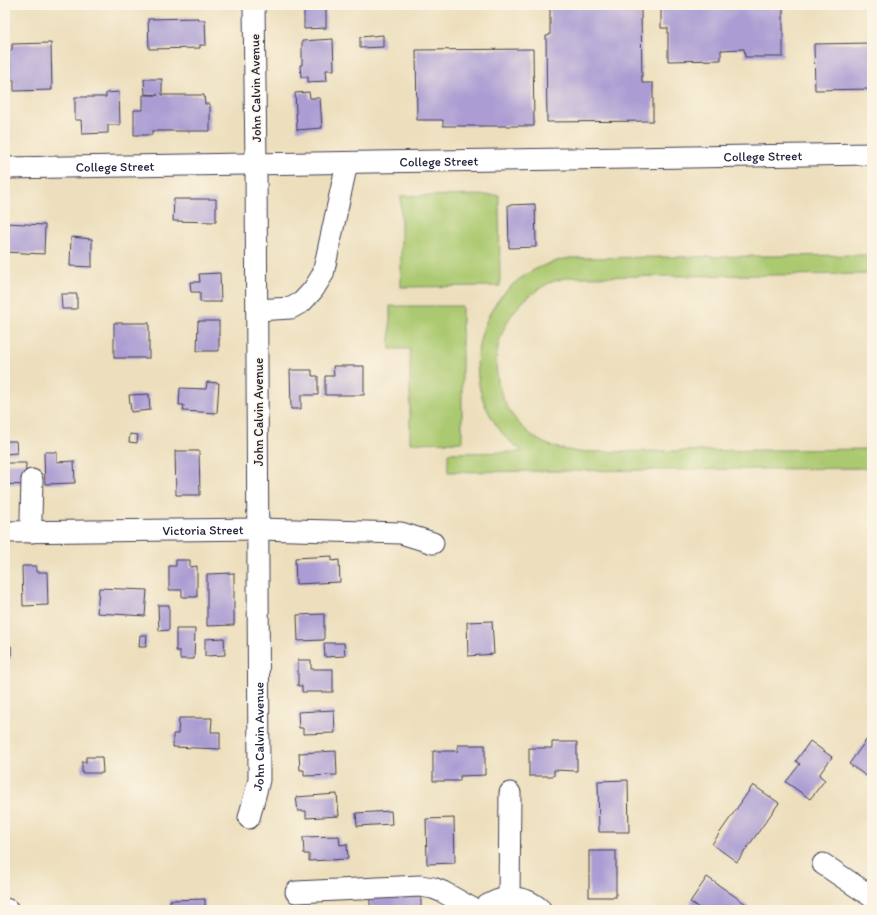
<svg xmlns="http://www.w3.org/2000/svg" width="877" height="915" font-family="Itim,sans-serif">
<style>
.green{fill:#abc970;stroke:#667656}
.building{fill:#ab9dd3}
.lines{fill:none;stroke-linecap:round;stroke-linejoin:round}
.minor-casing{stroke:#403e4e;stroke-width:23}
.minor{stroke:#fff;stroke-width:21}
.labels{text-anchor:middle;stroke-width:3;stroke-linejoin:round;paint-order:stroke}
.street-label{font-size:13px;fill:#22223b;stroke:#fcf5e5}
</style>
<rect width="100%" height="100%" fill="#fcf5e5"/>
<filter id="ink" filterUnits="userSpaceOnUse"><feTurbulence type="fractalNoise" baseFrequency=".025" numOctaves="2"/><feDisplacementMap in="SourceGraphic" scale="8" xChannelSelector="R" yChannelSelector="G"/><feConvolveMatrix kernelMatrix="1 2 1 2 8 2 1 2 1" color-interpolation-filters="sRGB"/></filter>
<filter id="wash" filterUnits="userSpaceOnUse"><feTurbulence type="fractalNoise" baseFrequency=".012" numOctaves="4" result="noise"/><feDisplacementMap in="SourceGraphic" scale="16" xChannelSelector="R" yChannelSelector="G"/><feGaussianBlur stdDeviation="0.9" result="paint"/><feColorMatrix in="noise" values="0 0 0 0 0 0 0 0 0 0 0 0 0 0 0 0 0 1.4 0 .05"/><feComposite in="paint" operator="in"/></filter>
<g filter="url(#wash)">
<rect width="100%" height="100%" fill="#eddfbd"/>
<!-- green -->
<g class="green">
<polygon points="499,195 500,286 401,287 401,196"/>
<path d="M867,255l5,1v18l-298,3c-4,0 -8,1 -12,2 -11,2 -21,8 -30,15 -39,29 -47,82 -19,122 9,12 20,22 33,28 10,4 21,6 32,8l294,-3v19l-424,4v-19l75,-1c-3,-3 -7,-5 -10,-8 -10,-8 -18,-20 -24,-31 -21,-38 -13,-91 17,-122 17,-18 40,-29 64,-33z"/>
<polygon points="390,306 462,306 462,442 410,443 410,349 390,349"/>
</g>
<g id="blocks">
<!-- building -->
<g class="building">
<polygon points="304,5 326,5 326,28 304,29"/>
<polygon points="550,5 692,5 692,8 744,8 744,5 783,5 783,57 745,57 744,49 721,50 721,60 668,61 668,28 661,28 661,9 641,8 642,83 653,83 653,121 547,122 546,36 550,35"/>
<polygon points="198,18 198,20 205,20 206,45 200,45 200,48 149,49 148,19"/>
<polygon points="383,35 383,47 360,48 360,37"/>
<polygon points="333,39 334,70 326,70 327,81 308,82 308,77 301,77 300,65 302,65 302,41"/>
<polygon points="51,43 52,90 14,91 14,80 5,81 5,51 12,51 12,44"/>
<polygon points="872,43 872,89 815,90 814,44"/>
<polygon points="533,49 534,126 443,126 443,120 417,120 416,50"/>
<polygon points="144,79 162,79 162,95 204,95 205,104 210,104 210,131 152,131 152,135 134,135 134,110 143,110 143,95 158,95 145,94"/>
<polygon points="119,92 120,125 108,125 108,133 82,134 81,120 75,120 75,97 106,97 106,93"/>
<polygon points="309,92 310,98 320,98 322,128 297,130 295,93"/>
<polygon points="174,199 216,199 216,222 173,221"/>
<polygon points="535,204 536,247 509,248 508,205"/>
<polygon points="5,223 45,225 44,254 5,252"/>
<polygon points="71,237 92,239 92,267 70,266"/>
<polygon points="220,273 221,302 200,302 200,292 191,292 190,282 200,282 199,274"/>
<polygon points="61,294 77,294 77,309 62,309"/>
<polygon points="198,321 219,321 219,351 197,351"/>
<rect x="114" y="323" width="35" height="35"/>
<polygon points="333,366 364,366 364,395 325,395 325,376 334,376"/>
<polygon points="290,370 312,370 312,376 318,376 318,395 301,395 301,409 291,409"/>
<polygon points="207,382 219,383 217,413 183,411 184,405 179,405 180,388 206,389"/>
<polygon points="149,394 150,410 131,412 129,395"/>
<polygon points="130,434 138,435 137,443 129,442"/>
<polygon points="5,441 16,441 17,453 5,454"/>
<polygon points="175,451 199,451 200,495 176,495"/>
<polygon points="44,452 57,452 57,462 74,461 75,483 45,484"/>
<polygon points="5,463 26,463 25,485 5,484"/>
<polygon points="332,556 332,561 339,560 340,582 296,584 295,558"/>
<polygon points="176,560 190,560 190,567 197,566 197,597 182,597 182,590 169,590 169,566 176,566"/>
<polygon points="22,566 36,566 36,572 47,572 48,605 23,606"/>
<polygon points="234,573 234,625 207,626 207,574"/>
<polygon points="99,588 147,590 145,616 97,613"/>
<polygon points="158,605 169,605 169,630 159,631"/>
<polygon points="324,614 324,640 298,641 297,615"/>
<polygon points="492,621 494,654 468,656 467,622"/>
<polygon points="176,629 195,629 194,659 180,659 180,651 176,651"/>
<polygon points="140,635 147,635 146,647 139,647"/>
<polygon points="224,638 225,655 205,656 205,639"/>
<polygon points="324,643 344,643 345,656 325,657"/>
<polygon points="5,646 11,646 11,658 5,659"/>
<polygon points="298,660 311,660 311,669 333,669 333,692 302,692 302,686 298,686"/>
<polygon points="334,710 335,733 303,734 303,728 299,728 298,712"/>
<polygon points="179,718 212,718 211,732 220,732 220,749 173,747 173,734 178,734"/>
<polygon points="867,739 872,742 872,780 849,764"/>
<polygon points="810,741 832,757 819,775 825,780 810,799 786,782 800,764 796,761"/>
<polygon points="552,742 577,742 577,771 554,770 554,776 529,776 529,748 552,748"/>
<polygon points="458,745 485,745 485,775 460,776 460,781 433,781 433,751 458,751"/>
<polygon points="336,751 337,775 304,776 304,770 300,770 299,753"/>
<polygon points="86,757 102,757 103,773 82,773 82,762 86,762"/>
<polygon points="628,780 629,832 599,832 598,781"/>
<polygon points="753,785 779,803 737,862 712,844"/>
<polygon points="337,794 339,816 306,818 306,811 298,811 296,797"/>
<polygon points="391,811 392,824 357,826 356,813"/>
<polygon points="454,818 455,863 427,864 426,819"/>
<polygon points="339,836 340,845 347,844 348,859 309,861 309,854 304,854 303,837"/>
<rect x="589" y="851" width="27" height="46"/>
<polygon points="707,877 749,906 746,910 702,910 690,902"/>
<rect x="370" y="897" width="51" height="13"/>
<polygon points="205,899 205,910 136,910 136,907 170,906 170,900"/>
</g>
</g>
</g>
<g filter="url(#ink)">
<use href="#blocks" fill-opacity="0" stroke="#403e4e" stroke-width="1"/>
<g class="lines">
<defs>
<g id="minor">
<path id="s1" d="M5,168l867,-14"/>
<polyline points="257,310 291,308 302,302 313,290 323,274 347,163"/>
<path id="s2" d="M5,532l254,-3 142,4 32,10"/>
<polyline points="31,532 31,518 32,480"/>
<path id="s3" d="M249,818l10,-38 -3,-616 -2,-159"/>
<polyline points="823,864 872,897"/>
<polyline points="296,892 420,886 433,888 443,892 475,910"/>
<polyline points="509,898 510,793"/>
<polyline points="5,909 8,910"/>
<path d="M481,910c18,-15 42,-17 60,0"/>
</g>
</defs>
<!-- minor casing -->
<use href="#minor" class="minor-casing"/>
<!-- minor -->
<use href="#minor" class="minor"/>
</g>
</g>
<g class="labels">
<!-- street labels -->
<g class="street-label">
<text transform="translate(255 88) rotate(-91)" y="5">John Calvin Avenue</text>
<text dy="5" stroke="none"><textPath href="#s1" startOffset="758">College Street</textPath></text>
<text dy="5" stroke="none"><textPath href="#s1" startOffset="434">College Street</textPath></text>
<text dy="5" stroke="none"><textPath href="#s1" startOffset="110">College Street</textPath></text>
<text transform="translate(258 412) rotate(-90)" y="5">John Calvin Avenue</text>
<text dy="5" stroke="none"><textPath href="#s2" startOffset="198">Victoria Street</textPath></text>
<text dy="5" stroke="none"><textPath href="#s3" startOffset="83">John Calvin Avenue</textPath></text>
</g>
</g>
<!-- margin -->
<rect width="877" height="915" fill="none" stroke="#fcf5e5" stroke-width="20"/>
</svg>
